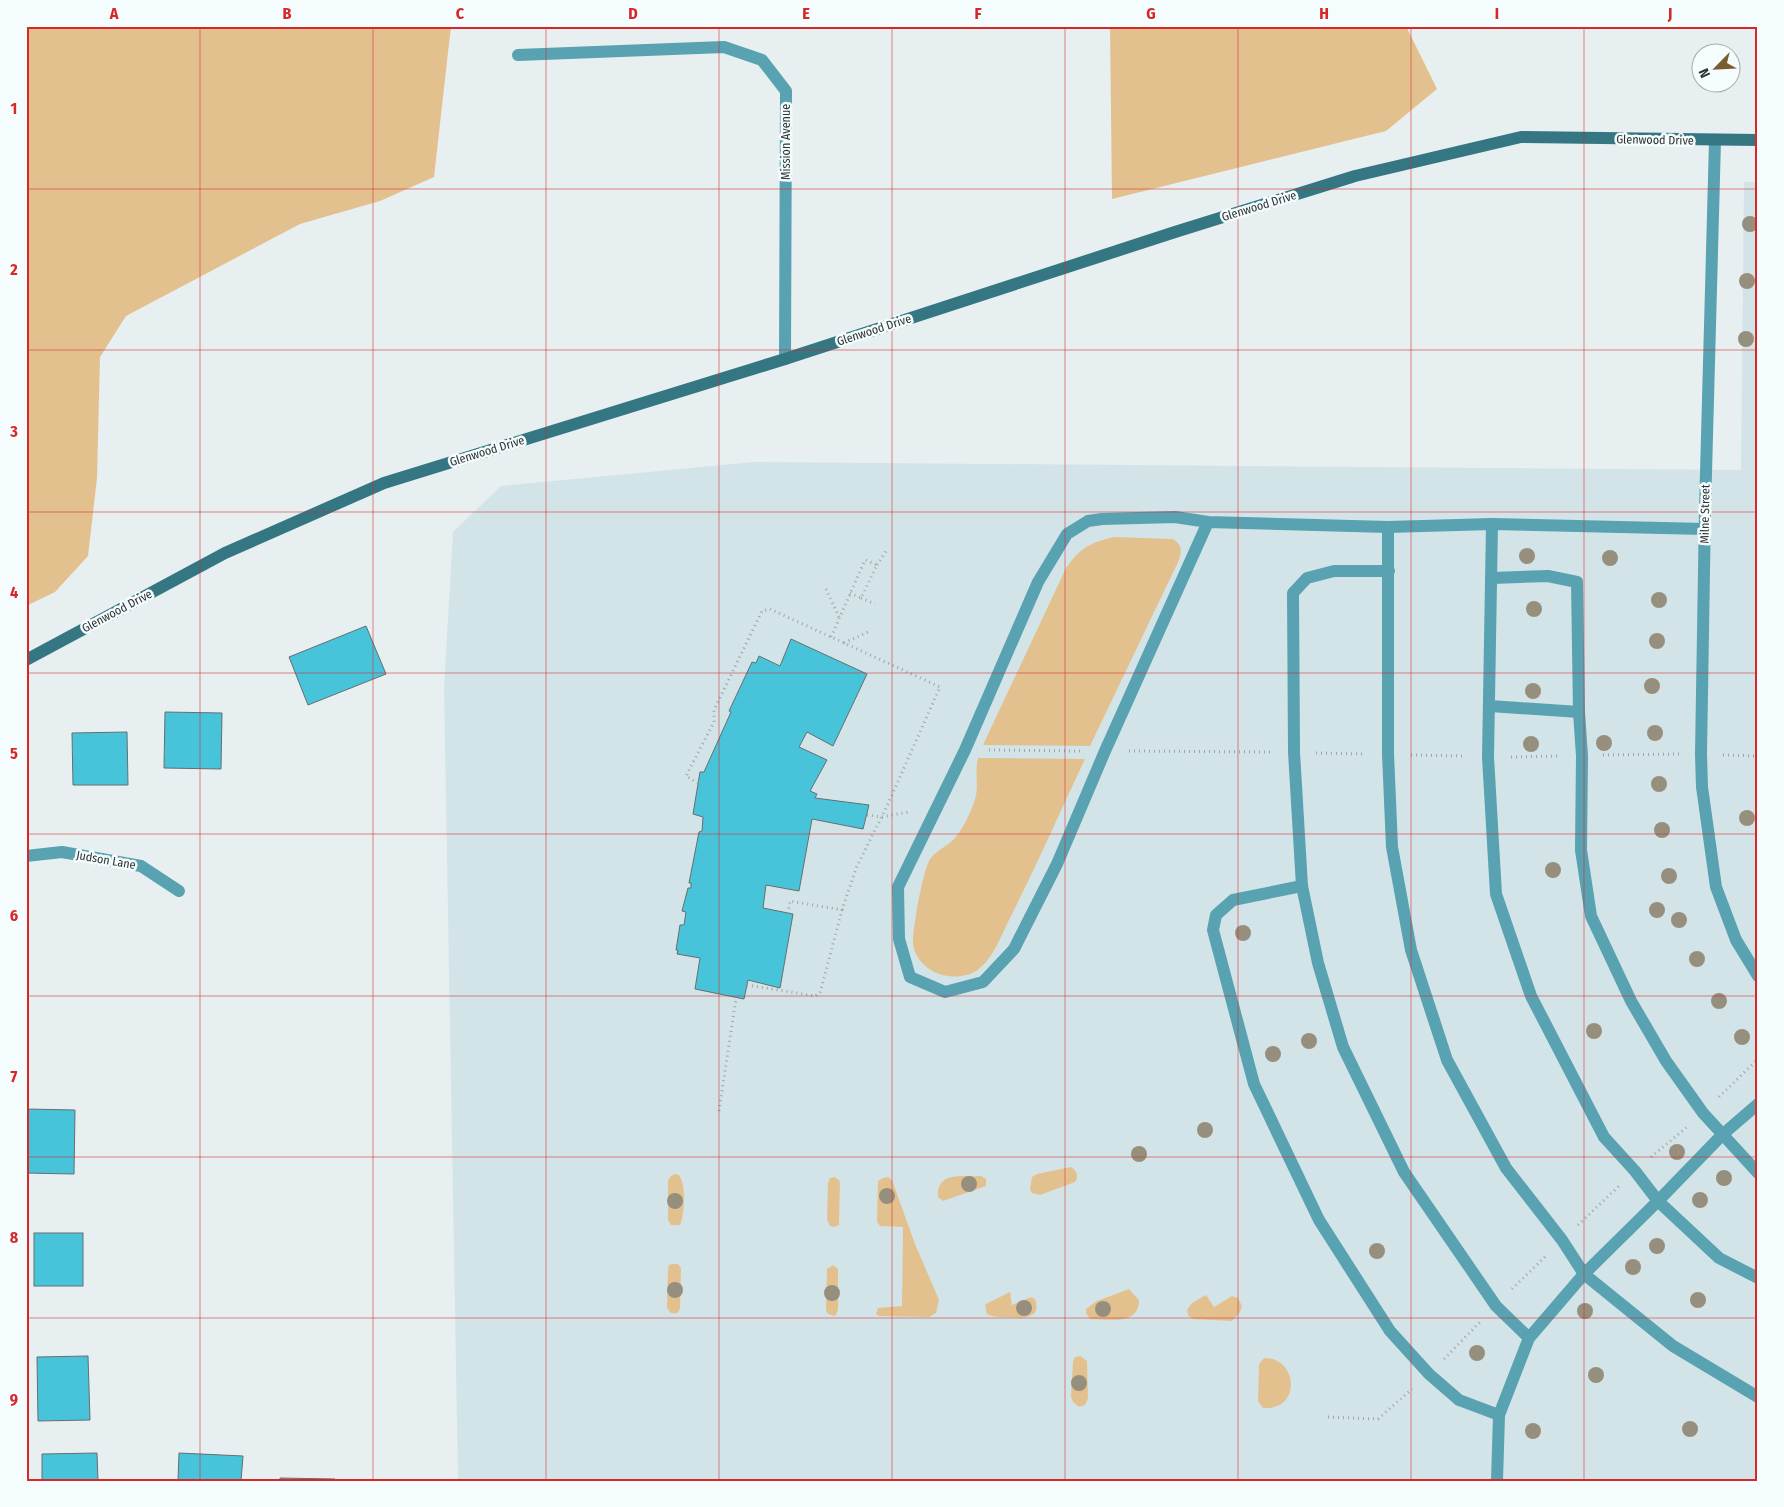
<svg xmlns="http://www.w3.org/2000/svg" width="1784" height="1507" font-family="'Fira Sans Condensed',sans-serif">
<style>
.built{fill:#d3e4e8}
.green{fill:#e3c18e}
.building{fill:#48c4da;stroke:#676e6f}
.lines{fill:none;stroke-linecap:round;stroke-linejoin:round}
.path{stroke:#9fa5a6;stroke-width:3;stroke-dasharray:1 4;stroke-linecap:butt}
.lane{stroke:#58a2b1;stroke-width:12}
.street{stroke:#58a2b1;stroke-width:12}
.secondary{stroke:#347783;stroke-width:12}
.tree{fill:#978f7e}
.grid{fill:none;stroke:#d62828;stroke-width:1;stroke-opacity:0.55}
.labels{text-anchor:middle;stroke-width:5;stroke-linejoin:round;paint-order:stroke}
.street-label{font-size:12px;fill:#2f3233;stroke:#f5fcfe}
.neatline{fill:none;stroke:#d62828;stroke-width:2}
.grid-label{font-size:16px;text-anchor:middle;font-weight:bold;fill:#d62828}
</style>
<rect width="100%" height="100%" fill="#e7eff1"/>
<!-- built -->
<polygon class="built" points="1744,182 1758,182 1758,1481 458,1481 444,688 453,532 501,486 754,462 1741,470"/>
<!-- green -->
<g class="green">
<polygon points="26,26 451,26 434,177 380,201 300,224 126,316 100,357 97,478 88,556 55,592 26,606"/>
<polygon points="1110,26 1406,26 1437,89 1386,131 1112,199"/>
<path d="M1114,537l59,2c9,6 9,11 6,21l-89,186 -107,-1 83,-177c14,-20 23,-25 48,-31z"/>
<path d="M978,758l107,1c-25,53 -49,108 -76,161 -8,16 -15,36 -29,48 -12,11 -36,11 -49,2 -11,-7 -19,-18 -18,-31 1,-17 9,-63 16,-78 5,-10 18,-14 25,-22 9,-10 16,-25 20,-37 6,-15 0,-29 4,-44z"/>
<path d="M1071,1167c6,4 8,9 4,15l-35,13 -8,-2 -2,-4 2,-12 5,-3z"/>
<path d="M675,1174l4,1c7,9 6,39 1,50h-9l-3,-5v-40l3,-4z"/>
<path d="M981,1176l5,3v7l-43,15 -5,-4c-2,-26 25,-20 43,-21z"/>
<polygon points="834,1177 839,1180 840,1183 839,1225 834,1227 830,1226 827,1219 828,1183 830,1178"/>
<polygon points="888,1177 892,1180 915,1244 939,1300 936,1313 929,1317 879,1316 876,1314 878,1308 902,1306 903,1227 880,1226 877,1222 878,1181 883,1178"/>
<path d="M672,1264h6l3,4 -1,40c-2,6 -4,6 -9,5l-4,-5 1,-39 1,-4z"/>
<polygon points="833,1265 838,1269 838,1310 835,1316 828,1314 826,1310 827,1269"/>
<path d="M1129,1289l10,11c0,26 -30,19 -49,19l-4,-6v-4l11,-8z"/>
<path d="M1010,1292l2,13 19,-8 4,2c7,20 -11,19 -25,18 -8,0 -16,1 -23,-3l-2,-9 3,-2z"/>
<polygon points="1206,1295 1214,1307 1232,1296 1238,1298 1242,1306 1240,1312 1232,1321 1193,1319 1188,1315 1187,1310 1192,1303"/>
<polygon points="1080,1356 1087,1361 1088,1398 1085,1405 1079,1407 1073,1402 1071,1397 1073,1361 1075,1357"/>
<path d="M1264,1358c34,-1 38,53 -1,50l-5,-7 1,-37z"/>
</g>
<!-- building -->
<g class="building">
<polygon points="366,626 386,674 308,705 289,657"/>
<polygon points="791,639 867,674 833,746 807,732 799,747 827,760 810,791 817,794 815,798 869,805 863,829 812,819 799,891 766,885 763,908 793,914 780,988 748,980 744,999 695,989 700,958 677,954 678,950 676,950 680,925 684,925 686,912 682,911 688,888 691,888 691,883 689,883 699,832 702,831 703,817 693,814 700,772 704,772 731,712 729,711 752,662 756,663 759,656 780,666"/>
<polygon points="165,712 222,713 221,769 164,768"/>
<polygon points="127,732 128,785 73,785 72,733"/>
<polygon points="26,1109 75,1110 74,1174 26,1173"/>
<rect x="34" y="1233" width="49" height="53"/>
<polygon points="88,1356 90,1420 38,1421 37,1357"/>
<polygon points="97,1453 98,1481 42,1481 42,1454"/>
<polygon points="179,1453 243,1456 241,1481 178,1481"/>
<polygon points="280,1478 335,1479 335,1481 280,1481"/>
</g>
<g class="lines">
<!-- path -->
<g class="path">
<polyline points="877,565 886,551"/>
<polyline points="826,589 839,617"/>
<polyline points="861,598 875,604"/>
<polyline points="831,637 865,560 877,565 861,598 850,593"/>
<polyline points="844,643 870,631"/>
<polyline points="989,750 1080,751"/>
<polyline points="1129,751 1272,752"/>
<polyline points="1316,753 1365,754"/>
<polyline points="1411,755 1465,756"/>
<polyline points="1603,755 1680,754"/>
<polyline points="1723,755 1758,756"/>
<polyline points="1511,757 1560,756"/>
<polyline points="698,783 686,776 714,722 714,710 762,611 770,609 940,687 887,806 857,866 842,910"/>
<polyline points="867,815 881,817 909,812"/>
<polyline points="747,985 815,996 820,993 842,910 790,901 788,913"/>
<polyline points="1719,1097 1758,1059"/>
<polyline points="719,1111 736,998"/>
<polyline points="1651,1157 1687,1127"/>
<polyline points="1578,1225 1619,1186"/>
<polyline points="1512,1289 1547,1255"/>
<polyline points="1444,1359 1480,1322"/>
<polyline points="1328,1417 1378,1419 1412,1389"/>
</g>
<!-- lane -->
<g class="lane">
<polyline points="1208,522 1105,751 1057,864 1014,949 983,982 945,992 910,977 899,939 898,887 965,750 1038,582 1067,534 1088,521 1102,519 1175,517 1208,522 1388,527 1492,524 1705,529"/>
<polyline points="1492,524 1488,757 1496,894 1531,996 1604,1137 1635,1171 1658,1201 1719,1258 1758,1278"/>
<polyline points="1388,527 1388,754 1392,847 1411,950 1447,1060 1506,1168 1562,1240 1584,1274 1673,1346 1758,1397"/>
<polyline points="1389,571 1334,571 1307,578 1293,593 1294,752 1302,886 1318,963 1343,1047 1404,1172 1496,1306 1529,1338"/>
<polyline points="1492,578 1548,576 1577,582 1579,712 1582,756 1581,850 1591,916 1631,1001 1666,1061 1703,1113 1758,1173"/>
<polyline points="1490,706 1579,712"/>
<polyline points="1302,886 1233,900 1216,915 1213,930 1254,1084 1319,1220 1390,1331 1429,1374 1459,1400 1499,1415"/>
<polyline points="1497,1481 1499,1415 1529,1338 1584,1274 1658,1201 1722,1135 1758,1104"/>
</g>
<!-- street -->
<g class="street">
<polyline points="518,55 724,47 762,60 786,91 785,359"/>
<polyline points="1715,141 1705,510 1701,754 1702,787 1716,887 1736,940 1758,976"/>
<polyline points="26,856 62,852 141,866 179,891"/>
</g>
<!-- secondary -->
<polyline class="secondary" points="26,660 225,553 384,483 785,359 1175,232 1355,176 1521,137 1758,140"/>
</g>
<!-- trees -->
<g class="tree">
<circle cx="1750" cy="224" r="8"/>
<circle cx="1747" cy="281" r="8"/>
<circle cx="1746" cy="339" r="8"/>
<circle cx="1527" cy="556" r="8"/>
<circle cx="1610" cy="558" r="8"/>
<circle cx="1659" cy="600" r="8"/>
<circle cx="1534" cy="609" r="8"/>
<circle cx="1657" cy="641" r="8"/>
<circle cx="1652" cy="686" r="8"/>
<circle cx="1533" cy="691" r="8"/>
<circle cx="1655" cy="733" r="8"/>
<circle cx="1604" cy="743" r="8"/>
<circle cx="1531" cy="744" r="8"/>
<circle cx="1659" cy="784" r="8"/>
<circle cx="1747" cy="818" r="8"/>
<circle cx="1662" cy="830" r="8"/>
<circle cx="1553" cy="870" r="8"/>
<circle cx="1669" cy="876" r="8"/>
<circle cx="1657" cy="910" r="8"/>
<circle cx="1679" cy="920" r="8"/>
<circle cx="1243" cy="933" r="8"/>
<circle cx="1697" cy="959" r="8"/>
<circle cx="1719" cy="1001" r="8"/>
<circle cx="1594" cy="1031" r="8"/>
<circle cx="1742" cy="1037" r="8"/>
<circle cx="1309" cy="1041" r="8"/>
<circle cx="1273" cy="1054" r="8"/>
<circle cx="1205" cy="1130" r="8"/>
<circle cx="1677" cy="1152" r="8"/>
<circle cx="1139" cy="1154" r="8"/>
<circle cx="1724" cy="1178" r="8"/>
<circle cx="969" cy="1184" r="8"/>
<circle cx="887" cy="1196" r="8"/>
<circle cx="1700" cy="1200" r="8"/>
<circle cx="675" cy="1201" r="8"/>
<circle cx="1657" cy="1246" r="8"/>
<circle cx="1377" cy="1251" r="8"/>
<circle cx="1633" cy="1267" r="8"/>
<circle cx="675" cy="1290" r="8"/>
<circle cx="832" cy="1293" r="8"/>
<circle cx="1698" cy="1300" r="8"/>
<circle cx="1024" cy="1308" r="8"/>
<circle cx="1103" cy="1309" r="8"/>
<circle cx="1585" cy="1311" r="8"/>
<circle cx="1477" cy="1353" r="8"/>
<circle cx="1596" cy="1375" r="8"/>
<circle cx="1079" cy="1383" r="8"/>
<circle cx="1690" cy="1429" r="8"/>
<circle cx="1533" cy="1431" r="8"/>
</g>
<!-- grid -->
<path class="grid" d="M200,26v1455M373,26v1455M546,26v1455M719,26v1455M892,26v1455M1065,26v1455M1238,26v1455M1411,26v1455M1584,26v1455M26,189h1732M26,350h1732M26,512h1732M26,673h1732M26,834h1732M26,996h1732M26,1157h1732M26,1318h1732"/>
<g class="labels">
<!-- street labels -->
<g class="street-label">
<text transform="translate(1655 140) rotate(1)" y="4">Glenwood Drive</text>
<text transform="translate(786 142) rotate(-90)" y="4">Mission Avenue</text>
<text transform="translate(1259 206) rotate(-17)" y="4">Glenwood Drive</text>
<text transform="translate(874 330) rotate(-18)" y="4">Glenwood Drive</text>
<text transform="translate(487 451) rotate(-17)" y="4">Glenwood Drive</text>
<text transform="translate(1705 514) rotate(-89)" y="4">Milne Street</text>
<text transform="translate(117 611) rotate(-28)" y="4">Glenwood Drive</text>
<text transform="translate(106 860) rotate(10)" y="4">Judson Lane</text>
</g>
</g>
<!-- border -->
<rect width="1784" height="1507" fill="none" stroke="#f5fcfe" stroke-width="55"/>
<!-- north arrow -->
<g transform="translate(1716 68) rotate(246)"><circle r="24" fill="#f5fcfe" stroke="#a6abad"/>
<path d="M0-4L9 19L0 12L-9 19Z" fill="#795d30"/>
<text y="-8" font-size="14" font-weight="bold" text-anchor="middle" fill="#2f3233">N</text>
</g>
<rect x="28" y="28" width="1728" height="1452" class="neatline"/>
<g class="grid-label">
<text x="114" y="19">A</text>
<text x="287" y="19">B</text>
<text x="460" y="19">C</text>
<text x="633" y="19">D</text>
<text x="806" y="19">E</text>
<text x="978" y="19">F</text>
<text x="1151" y="19">G</text>
<text x="1324" y="19">H</text>
<text x="1497" y="19">I</text>
<text x="1670" y="19">J</text>
<text x="14" y="114">1</text>
<text x="14" y="275">2</text>
<text x="14" y="437">3</text>
<text x="14" y="598">4</text>
<text x="14" y="759">5</text>
<text x="14" y="921">6</text>
<text x="14" y="1082">7</text>
<text x="14" y="1243">8</text>
<text x="14" y="1405">9</text>
</g>
</svg>
